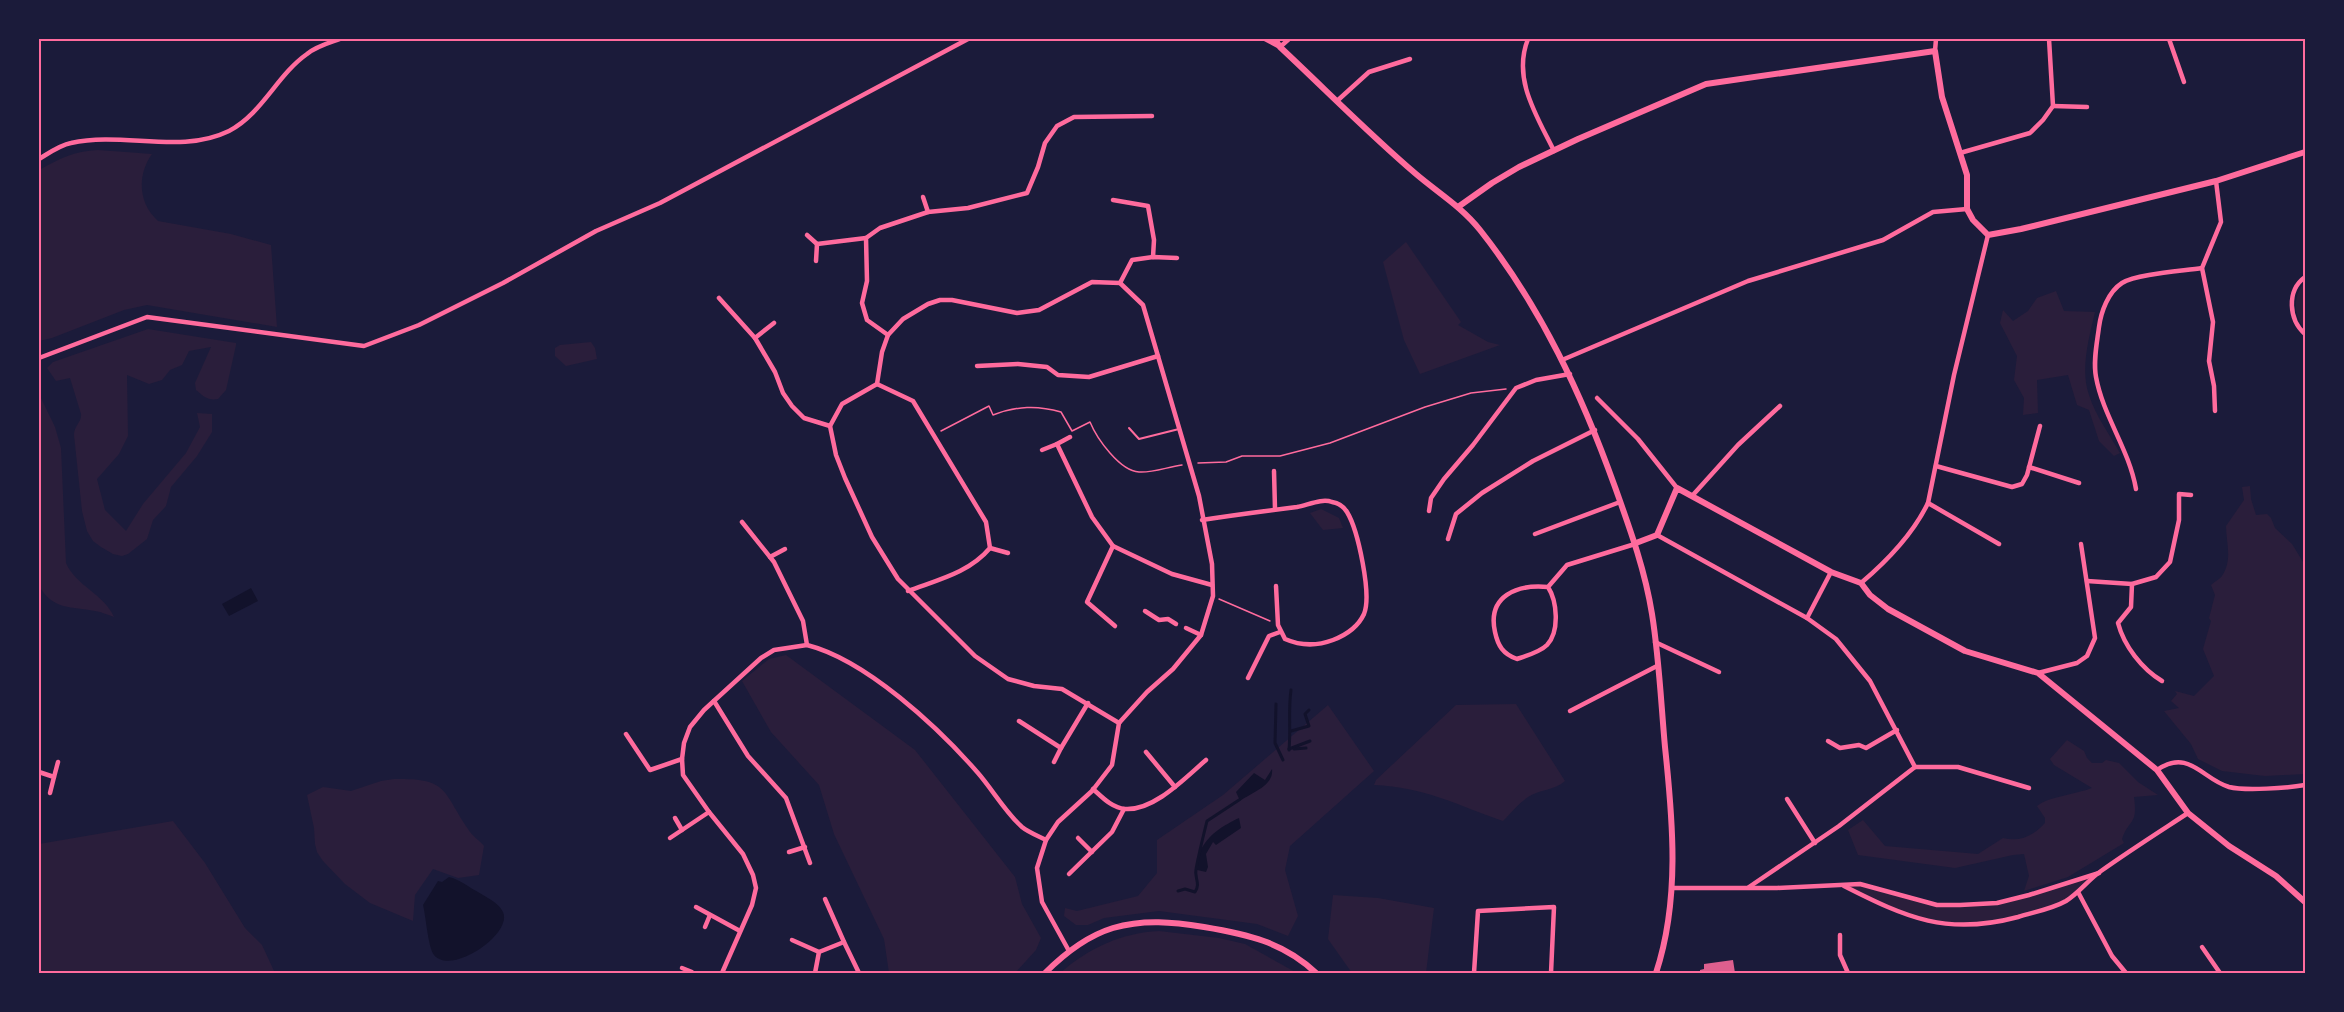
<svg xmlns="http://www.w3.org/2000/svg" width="2344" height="1012" font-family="Signika,sans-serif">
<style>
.green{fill:#2a1e3b}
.water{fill:#12122b}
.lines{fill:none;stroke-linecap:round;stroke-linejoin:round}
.stream{stroke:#12122b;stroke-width:3}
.building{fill:#dd5f8e}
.path{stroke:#ff6b9d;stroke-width:1.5}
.service{stroke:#ff6b9d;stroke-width:2}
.minor{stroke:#ff6b9d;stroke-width:4.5}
.tertiary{stroke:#ff6b9d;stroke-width:6}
.neatline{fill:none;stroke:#ff6b9d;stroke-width:2}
</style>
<rect width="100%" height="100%" fill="#1b1b3a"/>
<!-- green -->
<g class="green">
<path d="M98,150l54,4c-15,21 -14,49 6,67l73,13 40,11 6,82 -130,-22 -23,5 -72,28 -13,3v-171c20,-11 35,-19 59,-20z"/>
<polygon points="1406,242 1461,322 1458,325 1488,342 1500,345 1420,374 1404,340 1383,262"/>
<path d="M2305,281v48c-13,-16 -12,-32 0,-48z"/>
<path d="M2056,291l8,20 31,1c-6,26 -15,57 -6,83 6,20 21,40 31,58l-6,3 -15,-15 -10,-31 -12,-5 -9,-30 -31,5 1,33 -15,2 1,-17 -10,-18 3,-24 -17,-33 3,-13 10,11 15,-10 9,-13z"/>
<path d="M148,329l88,14v2l-10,45 -8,9c-10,2 -15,-3 -22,-9l-1,-7 16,-36 -22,4 -7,14 -12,5 -8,10 -13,4 -22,-9 1,61 -9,18 -22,25 8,31 21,21 17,-27 43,-51 14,-26 -3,-14 15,1v18l-15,24 -26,31 -5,19 -13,14 -6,19 -19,15 -6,2 -9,-2 -12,-7 -8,-6 -6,-10 -5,-20 -8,-76c0,-9 8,-13 7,-21l-11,-36 -14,3 -9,-13 6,-6z"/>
<polygon points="591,342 595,348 597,359 566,366 555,356 555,348 560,345"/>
<path d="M39,394l16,33 6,21 5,115c10,23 38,31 48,54 -6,-2 -12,-5 -19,-6 -24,-5 -41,0 -56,-25z"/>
<path d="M2250,486l1,13 5,16 11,-1 4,4 4,10 17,16 13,21v209l-40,2 -43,-5 -24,-12 -7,-15 -27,-33 15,-3 -8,-7 6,-7 -2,-3 19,5 20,-20 -11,-27 8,-28 -2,-3 6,-23 -4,-10c4,-4 8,-5 11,-9 11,-16 4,-34 4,-50l18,-26 -2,-13z"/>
<polygon points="1321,509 1339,518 1343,528 1323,530 1310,513"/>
<polygon points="786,655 915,750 1015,877 1022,904 1041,938 1036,950 1015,973 889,973 884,939 834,834 819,785 771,732 742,681 769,659"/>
<path d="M1516,704l49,77c-11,10 -25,8 -37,16 -9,6 -17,16 -25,24 -46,-16 -79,-34 -129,-36l2,-5 80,-75z"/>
<polygon points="1328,705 1374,771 1290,846 1285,870 1298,916 1288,936 1257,924 1159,911 1104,918 1088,925 1076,925 1064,916 1065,908 1077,911 1138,896 1157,873 1157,840 1223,795"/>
<path d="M2067,740l17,11 3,7 5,5h10l4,-3 13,3 19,19 20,13 -24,2c4,29 -5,21 -12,42l2,4 -56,34 -44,14 5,-15 -5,-22 -11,1 -58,13 -97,-13 -10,-25 15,-10 22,26 93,8 25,-16c17,4 30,-2 42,-15v-5l-8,-12c10,-9 40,-12 55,-18l-38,-23 -4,-6z"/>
<path d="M394,779c54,-1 48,11 74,50 4,7 11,11 16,17l-5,29 -21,3 -25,-9 -18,26 -2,26 -43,-18 -25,-19 -22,-23 -6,-9 -2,-8 -1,-16 -7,-33 16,-8 28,4 30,-10z"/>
<polygon points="173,821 205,863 245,928 262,945 275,973 39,973 39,844"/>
<polygon points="2099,873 2064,902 2041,911 1969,925 1923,921 1842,885 1865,884 1937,905 1997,903"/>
<polygon points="1333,895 1378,898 1434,908 1426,973 1352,973 1328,939"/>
<path d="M1159,931l60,7 26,6 52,29h-237c29,-25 61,-40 99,-42z"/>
</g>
<!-- water -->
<g class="water">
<polygon points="251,588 258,601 229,616 222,604"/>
<path d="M1272,769c2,17 -20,23 -32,32l-4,-9 18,-19 11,7z"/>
<path d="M1239,818l2,10 -25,17 -3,-3 -7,12 2,13 -2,5 -9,-2c1,-6 1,-14 3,-18 7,-17 24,-27 39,-34z"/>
<path d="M449,877c12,3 19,10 29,15 8,5 21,11 25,20 10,22 -52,64 -69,43 -6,-8 -8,-38 -11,-50l15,-24 4,1z"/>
</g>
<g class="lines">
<!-- stream -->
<g class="stream">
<polyline points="1276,704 1275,743 1283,760"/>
<polyline points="1291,731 1309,726 1305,714 1309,710"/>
<polyline points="1289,749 1310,741"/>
<polyline points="1294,749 1306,748"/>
<path d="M1289,750c2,-21 -1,-39 2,-60"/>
<path d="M1178,891l7,-2 10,3c6,-9 -1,-14 1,-23 3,-16 7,-32 11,-48l32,-21"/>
</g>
</g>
<!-- building -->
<polygon class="building" points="1733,960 1735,973 1700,973 1700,970 1704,969 1704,964"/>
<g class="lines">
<!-- path -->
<g class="path">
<path d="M941,431l48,-25 4,9c24,-9 44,-10 68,-3l11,19 18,-9c7,17 30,49 49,50 14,1 28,-5 43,-7"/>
<polyline points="1198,463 1226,462 1242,456 1280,456 1330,443 1425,407 1471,393 1506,389"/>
<polyline points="1219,599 1270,621"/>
</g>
<!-- service -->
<polyline class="service" points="1129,428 1139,439 1179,429"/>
<!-- minor -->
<g class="minor">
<polyline points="1265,39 1280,47 1289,39"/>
<path d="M1528,39c-16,40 9,77 26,112"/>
<polyline points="2169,39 2184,82"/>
<polyline points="1935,51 1936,39"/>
<polyline points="1337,101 1369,72 1410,59"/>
<polyline points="2053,106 2087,107"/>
<polyline points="1960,153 2030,133 2043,120 2053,106 2049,39"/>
<path d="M39,159c10,-6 21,-14 32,-16 52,-12 109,12 158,-12 33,-17 48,-56 78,-77 10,-8 22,-11 33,-15"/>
<polyline points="923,197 928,212"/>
<polyline points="1113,200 1148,206 1154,240 1153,257"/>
<polyline points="807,235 817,244 866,238"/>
<polyline points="816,261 817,244"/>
<path d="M2305,277c-19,14 -16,43 0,57"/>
<polyline points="1120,283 1132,260 1153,257 1177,258"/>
<polyline points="719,298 755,338 775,372 783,393 792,406 804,418 830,426"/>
<polyline points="888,335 867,320 862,303 867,281 866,238 880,228 928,212 968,208 1027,193 1038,167 1045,143 1057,126 1074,117 1152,116"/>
<polyline points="755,338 774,323"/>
<polyline points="39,358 147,317 364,346 419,325 503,283 596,231 660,203 968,39"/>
<polyline points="1562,360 1748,281 1883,240 1933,212 1967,209"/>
<polyline points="977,366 1018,364 1047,367 1058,375 1089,377 1158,356"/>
<polyline points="877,384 882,352 888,335 903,319 928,304 940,300 952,300 1017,313 1039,310 1092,282 1120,283 1143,305 1199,496 1212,564 1213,596 1201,635 1173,669 1147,692 1119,723"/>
<polyline points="877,384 842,404 830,426 836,455 845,478 872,537 898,579 975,656 1008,679 1034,686 1062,689 1119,723"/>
<path d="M877,384l36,17 73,121 4,26c-21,25 -53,32 -82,43"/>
<polyline points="1597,398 1638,439 1677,488"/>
<polyline points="2215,411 2214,386 2209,361 2213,322 2202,268 2221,222 2216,181"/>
<polyline points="1070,437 1057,444 1092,517 1113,546 1172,574 1212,585"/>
<polyline points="1042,450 1057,444"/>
<polyline points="1936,466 2012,487 2022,484 2027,475 2040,426"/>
<polyline points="2029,467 2079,483"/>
<polyline points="1274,471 1275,509"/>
<path d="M2136,489c-7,-40 -33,-73 -40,-112 -3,-16 1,-34 3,-50 2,-15 9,-35 23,-44 15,-9 61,-12 80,-15"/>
<polyline points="1692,496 1738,445 1780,406"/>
<polyline points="1928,503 1999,544"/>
<polyline points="1429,511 1431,498 1444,479 1473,445 1516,388 1536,380 1570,374"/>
<path d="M1202,520c32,-5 63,-9 95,-13 11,-2 25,-9 35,-5 6,1 12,5 15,10 11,18 25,83 17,102 -6,13 -18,21 -31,26 -16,6 -32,6 -48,-1l-7,-14 -2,-39"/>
<path d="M742,522l32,40 29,59 4,24c59,15 131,82 171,128 14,16 28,40 44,54 6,5 16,9 24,13"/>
<polyline points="1535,534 1620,502"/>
<polyline points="1657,535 1807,618 1836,639 1870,681 1915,767 1839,826 1749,887"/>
<polyline points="1448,539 1456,514 1482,493 1533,461 1595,430"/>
<polyline points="1113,546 1087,602 1115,626"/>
<polyline points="990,548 1008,553"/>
<polyline points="770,557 785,549"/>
<polyline points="2087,581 2132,584 2156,577 2170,562 2179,520 2179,494 2191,495"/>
<path d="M1861,583c26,-22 52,-49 67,-80l26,-128 34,-140"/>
<path d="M2132,584l-1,23 -13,16c6,23 24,46 44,58"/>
<path d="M1548,587c9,14 12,44 -1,58 -7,7 -21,11 -30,14 -14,-5 -19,-13 -22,-27 -8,-36 22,-48 53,-45l19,-22 68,-21"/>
<polyline points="1145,611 1159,620 1168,619 1176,624"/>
<polyline points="1807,618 1831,572"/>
<polyline points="1186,628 1201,635"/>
<polyline points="1655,642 1719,672"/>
<polyline points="2038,673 2077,663 2087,656 2095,638 2081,544"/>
<polyline points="1248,678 1269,636 1280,632"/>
<polyline points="714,701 748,756 786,798 810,863"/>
<polyline points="1570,711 1657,666"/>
<polyline points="1019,721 1061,748 1088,703"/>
<polyline points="626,734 650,770 682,759"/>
<polyline points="1828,741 1840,748 1859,745 1866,748 1897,730"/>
<polyline points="1146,752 1175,787"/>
<polyline points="1054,762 1061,748"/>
<polyline points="1915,767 1958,767 2029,788"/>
<path d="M2157,770c32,-22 45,9 72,17 16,4 59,1 76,-2"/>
<polyline points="39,772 54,777 50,793"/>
<polyline points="54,777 58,762"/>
<path d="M1093,789c9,8 19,19 32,20 29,2 60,-31 81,-49"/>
<polyline points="1787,799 1815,843"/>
<polyline points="675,818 682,830 709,812"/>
<polyline points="670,838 682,830"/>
<polyline points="1078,838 1092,852"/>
<polyline points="789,852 805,847"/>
<polyline points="1069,874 1112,832 1124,809"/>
<path d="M1844,886c63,32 103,50 174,31 16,-5 34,-8 48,-16 13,-8 22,-21 35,-30 28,-20 58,-39 87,-58"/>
<polyline points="1673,888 1777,888 1860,884 1937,905 1960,905 1997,903 2029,895 2099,873"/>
<polyline points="2078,892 2112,956 2126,973"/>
<polyline points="696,907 740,931"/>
<polyline points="705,927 710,915"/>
<polyline points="1840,935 1840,955 1848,973"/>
<polyline points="792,940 819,952"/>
<polyline points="844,942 859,973"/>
<polyline points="2202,947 2220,973"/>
<polyline points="1069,951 1042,902 1037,868 1046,840 1058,822 1092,791 1112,765 1119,723"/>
<polyline points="682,968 692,972"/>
<polyline points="722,973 752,905 756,888 753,875 743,854 709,812 683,775 682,759 684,743 690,727 704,710 761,658 774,650 807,645"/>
<polyline points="815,973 819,952 844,942 825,899"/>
<polyline points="1474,973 1478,911 1554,907 1551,973"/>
</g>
<!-- tertiary -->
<g class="tertiary">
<path d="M1275,39l5,8c45,42 89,87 136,127 21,18 46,33 64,56 61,77 102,165 135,257 15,42 30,83 37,127 7,43 9,89 13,133 8,75 15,153 -9,226"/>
<polyline points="1458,207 1492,183 1519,167 1578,139 1706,84 1935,51 1942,97 1967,175 1967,209 1973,220 1988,235 2021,229 2216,181 2305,152"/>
<polyline points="1636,543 1657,535 1677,488 1831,572 1861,583 1870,595 1888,609 1965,651 2038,673 2157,770 2188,813 2229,846 2276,876 2305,902"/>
<path d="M1045,973c19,-19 42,-37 68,-45 31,-9 60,-6 91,-1 42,7 80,15 112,46"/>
</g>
</g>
<!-- border -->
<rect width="2344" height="1012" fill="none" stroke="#1b1b3a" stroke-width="81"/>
<rect x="40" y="40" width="2264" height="932" class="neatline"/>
</svg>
